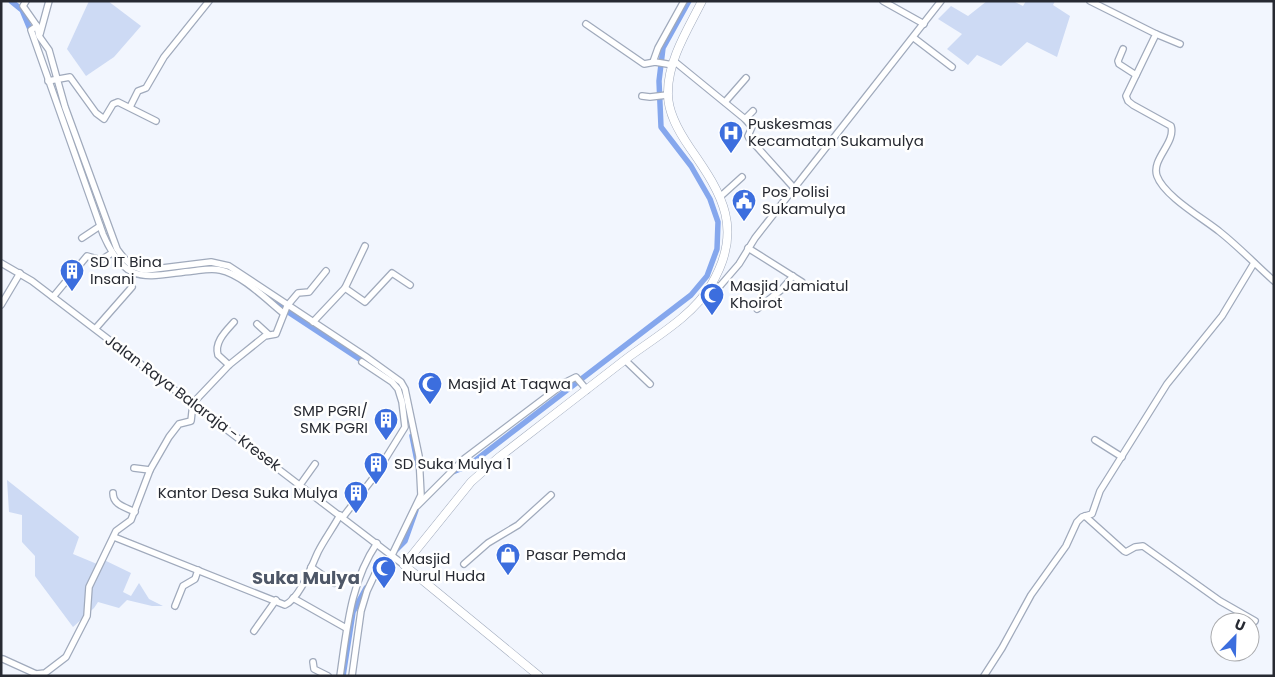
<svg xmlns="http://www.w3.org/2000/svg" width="1275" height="677" font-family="Poppins,sans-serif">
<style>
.green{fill:#cddaf4}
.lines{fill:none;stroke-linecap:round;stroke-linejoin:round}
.canal{stroke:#85a7ed;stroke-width:5.5}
.minor-casing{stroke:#a0aabc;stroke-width:8}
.major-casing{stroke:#a0aabc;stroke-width:9}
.minor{stroke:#fff;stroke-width:5.5}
.major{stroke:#fff;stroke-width:8}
.labels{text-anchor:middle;stroke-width:5;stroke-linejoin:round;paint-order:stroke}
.poi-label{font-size:15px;fill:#272a32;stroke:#fff;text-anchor:start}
.street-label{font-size:15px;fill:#272a32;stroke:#fff}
.quarter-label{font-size:18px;font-weight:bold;fill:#4e5767;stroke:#fff}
</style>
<rect width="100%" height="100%" fill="#f2f6fe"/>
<!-- green -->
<g class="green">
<polygon points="89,1 108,1 141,26 114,57 86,76 67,49"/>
<polygon points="987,1 1013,1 1023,6 1026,1 1055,1 1053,5 1070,16 1057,57 1027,42 1001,66 977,55 968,65 947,49 962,34 938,19 951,6 968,16"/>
<polygon points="7,480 79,537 73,554 97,564 100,558 131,573 123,592 131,596 139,583 149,599 163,606 152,606 127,600 119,608 98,602 94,608 73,627 35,576 35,556 22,542 22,515 9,512"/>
</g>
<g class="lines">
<!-- canal -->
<g class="canal">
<polyline points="11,1 22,10 32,34"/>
<polyline points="276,304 367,364"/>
<polyline points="397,384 406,405"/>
<polyline points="412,436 418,466"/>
<polyline points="450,473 468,466 691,295 707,276 717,249 718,222 710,199 691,166 661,127 659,81 663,48 689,1"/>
<polyline points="394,552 405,541 416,510"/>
<polyline points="343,676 353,612 366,588"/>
</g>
<defs>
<g id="minor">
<path d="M26,1l-3,5 14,20 2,10 10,14 16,57 52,142c8,11 15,20 29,21l65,-8 18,4 136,90 36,26 4,7 14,67 2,39 -29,60 -17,19 -8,17 -6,20 -9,65"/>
<polyline points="883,1 924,24"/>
<path d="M1090,1l66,33 -30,62 2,5 5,4 38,21c5,17 -20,33 -14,50 7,20 47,43 63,56 19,15 36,33 54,49"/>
<polyline points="586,24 644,64 655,62 673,65"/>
<path d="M37,26l-6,4 72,204c23,53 42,42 90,37 9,-1 18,-3 27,-1 21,4 46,29 63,43"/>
<polyline points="40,34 49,1"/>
<polyline points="1156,34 1180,44"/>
<polyline points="914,38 952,67"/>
<polyline points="1123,49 1118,61 1119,64 1136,75"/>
<polyline points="674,61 745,119 752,127 748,136 749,138 794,188"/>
<polyline points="653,62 658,48 684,1"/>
<polyline points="48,81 70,77 96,113 104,119 113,104 118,102 156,121"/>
<polyline points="642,96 650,97 667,95"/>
<polyline points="725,102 746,78"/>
<polyline points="130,107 138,91 146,88 164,57 209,1"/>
<polyline points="745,119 753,111"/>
<polyline points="721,196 742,177"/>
<polyline points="82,238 100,226"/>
<polyline points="748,248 802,282"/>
<polyline points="1,263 32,281 404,565"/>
<polyline points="711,287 720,286 739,264 755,238 941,1"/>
<polyline points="345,288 365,246"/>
<polyline points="53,297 87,256 101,260 112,253"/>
<polyline points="1,305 20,273"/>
<polyline points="757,309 781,290 793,276"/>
<polyline points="313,322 345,288 365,302 392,273 410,285"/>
<polyline points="257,324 268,334"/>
<polyline points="96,328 132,287"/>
<polyline points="625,360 650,384"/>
<path d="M229,365l-11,-10c-4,-13 8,-24 16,-33"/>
<polyline points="1095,440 1122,457"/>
<polyline points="134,468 150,470"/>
<polyline points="300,485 315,464"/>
<path d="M113,493c0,12 12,14 22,19"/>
<polyline points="417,506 464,459 566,382 576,377 587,390"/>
<polyline points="1085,516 1124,551 1126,552 1135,547 1143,546 1220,601 1255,621"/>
<polyline points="343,517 374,477 405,427 402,402 398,389 392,382 362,362"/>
<path d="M114,537l171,68c15,-7 26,-38 33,-53 6,-12 15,-24 22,-37"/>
<polyline points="464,564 488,543 518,525 551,495"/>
<polyline points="311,567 334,583"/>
<polyline points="293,598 346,628"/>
<polyline points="175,606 183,586 195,579 198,570"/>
<polyline points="254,631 276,600"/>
<polyline points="3,659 36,674 45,673 66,657 87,616 89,587 116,531 131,520 150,470 169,437 179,424 191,421 193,403 229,365 265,336 276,334 287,306 298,293 309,292 326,271"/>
<polyline points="313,662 314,669 328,676"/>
<path d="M340,676c7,-47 10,-93 37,-133"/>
<polyline points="984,676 1002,648 1031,595 1066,546 1077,522 1082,517 1092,514 1100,491 1167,384 1222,316 1254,263"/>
</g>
<path id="major" d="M539,676l-135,-111 67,-83 27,-24c43,-33 85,-66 128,-99 28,-21 67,-43 85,-74 33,-55 12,-90 -21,-137 -11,-16 -23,-36 -22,-56 0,-32 20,-63 34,-91"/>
</defs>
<!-- minor casing -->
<use href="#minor" class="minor-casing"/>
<!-- major casing -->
<use href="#major" class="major-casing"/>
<!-- minor -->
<use href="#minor" class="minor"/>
<!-- major -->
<use href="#major" class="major"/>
</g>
<!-- icons -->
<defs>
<symbol id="hospital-pin" viewBox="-11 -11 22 30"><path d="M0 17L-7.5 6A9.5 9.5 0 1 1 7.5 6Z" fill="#3c6ede" stroke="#fff"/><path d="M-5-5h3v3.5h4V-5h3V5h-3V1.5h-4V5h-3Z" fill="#fff"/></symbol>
<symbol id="civic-pin" viewBox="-11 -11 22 30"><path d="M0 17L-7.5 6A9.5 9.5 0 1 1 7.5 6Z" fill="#3c6ede" stroke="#fff"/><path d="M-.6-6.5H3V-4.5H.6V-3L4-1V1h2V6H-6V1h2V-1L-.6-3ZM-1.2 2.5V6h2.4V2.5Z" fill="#fff"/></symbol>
<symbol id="building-pin" viewBox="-11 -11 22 30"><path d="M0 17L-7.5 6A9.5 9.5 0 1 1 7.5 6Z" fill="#3c6ede" stroke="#fff"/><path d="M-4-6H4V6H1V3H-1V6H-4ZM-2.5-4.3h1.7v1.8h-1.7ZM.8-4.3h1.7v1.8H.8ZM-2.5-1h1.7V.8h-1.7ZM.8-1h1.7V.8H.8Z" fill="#fff"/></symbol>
<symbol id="mosque-pin" viewBox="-11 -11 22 30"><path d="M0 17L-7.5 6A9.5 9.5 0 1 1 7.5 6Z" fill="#3c6ede" stroke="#fff"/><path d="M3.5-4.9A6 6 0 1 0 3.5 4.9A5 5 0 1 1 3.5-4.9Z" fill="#fff"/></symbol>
<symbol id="shop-pin" viewBox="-11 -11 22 30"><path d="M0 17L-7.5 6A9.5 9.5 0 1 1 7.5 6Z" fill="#3c6ede" stroke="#fff"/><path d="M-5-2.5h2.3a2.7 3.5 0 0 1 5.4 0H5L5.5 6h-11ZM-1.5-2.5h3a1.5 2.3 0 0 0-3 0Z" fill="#fff"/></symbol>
</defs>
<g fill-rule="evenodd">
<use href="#hospital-pin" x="717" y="119" width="28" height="38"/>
<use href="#civic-pin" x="730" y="187" width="28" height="38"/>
<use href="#building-pin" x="58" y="257" width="28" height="38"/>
<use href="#mosque-pin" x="698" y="281" width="28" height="38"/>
<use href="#mosque-pin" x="416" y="370" width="28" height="38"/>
<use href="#building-pin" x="372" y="406" width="28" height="38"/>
<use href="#building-pin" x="362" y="450" width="28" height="38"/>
<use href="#building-pin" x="342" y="479" width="28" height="38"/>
<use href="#shop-pin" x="494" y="541" width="28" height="38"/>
<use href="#mosque-pin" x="370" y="554" width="28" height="38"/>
</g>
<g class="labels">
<!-- poi labels -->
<g class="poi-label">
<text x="748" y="129">Puskesmas<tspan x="748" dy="17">Kecamatan Sukamulya</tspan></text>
<text x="762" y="197">Pos Polisi<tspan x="762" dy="17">Sukamulya</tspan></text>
<text x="90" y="267">SD IT Bina<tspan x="90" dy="17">Insani</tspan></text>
<text x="730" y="291">Masjid Jamiatul<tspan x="730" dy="17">Khoirot</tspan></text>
<text x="448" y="389">Masjid At Taqwa</text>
<text x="368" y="416" text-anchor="end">SMP PGRI/<tspan x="368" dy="17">SMK PGRI</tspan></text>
<text x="394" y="469">SD Suka Mulya 1</text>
<text x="338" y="498" text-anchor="end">Kantor Desa Suka Mulya</text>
<text x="526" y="560">Pasar Pemda</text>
<text x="402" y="564">Masjid<tspan x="402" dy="17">Nurul Huda</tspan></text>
</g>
<!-- street labels -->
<g class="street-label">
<text transform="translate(193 403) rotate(37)" y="5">Jalan Raya Balaraja - Kresek</text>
</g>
<!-- quarter labels -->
<g class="quarter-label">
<text x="306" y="584">Suka Mulya</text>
</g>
</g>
<!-- border -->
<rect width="1275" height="677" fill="none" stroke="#272a32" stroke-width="5"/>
<!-- north arrow -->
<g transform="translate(1235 637) rotate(23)"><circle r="24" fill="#ffffff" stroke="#a9aaad"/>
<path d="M0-4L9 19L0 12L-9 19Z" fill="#3c6ede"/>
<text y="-8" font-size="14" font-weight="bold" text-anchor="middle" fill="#272a32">U</text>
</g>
</svg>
